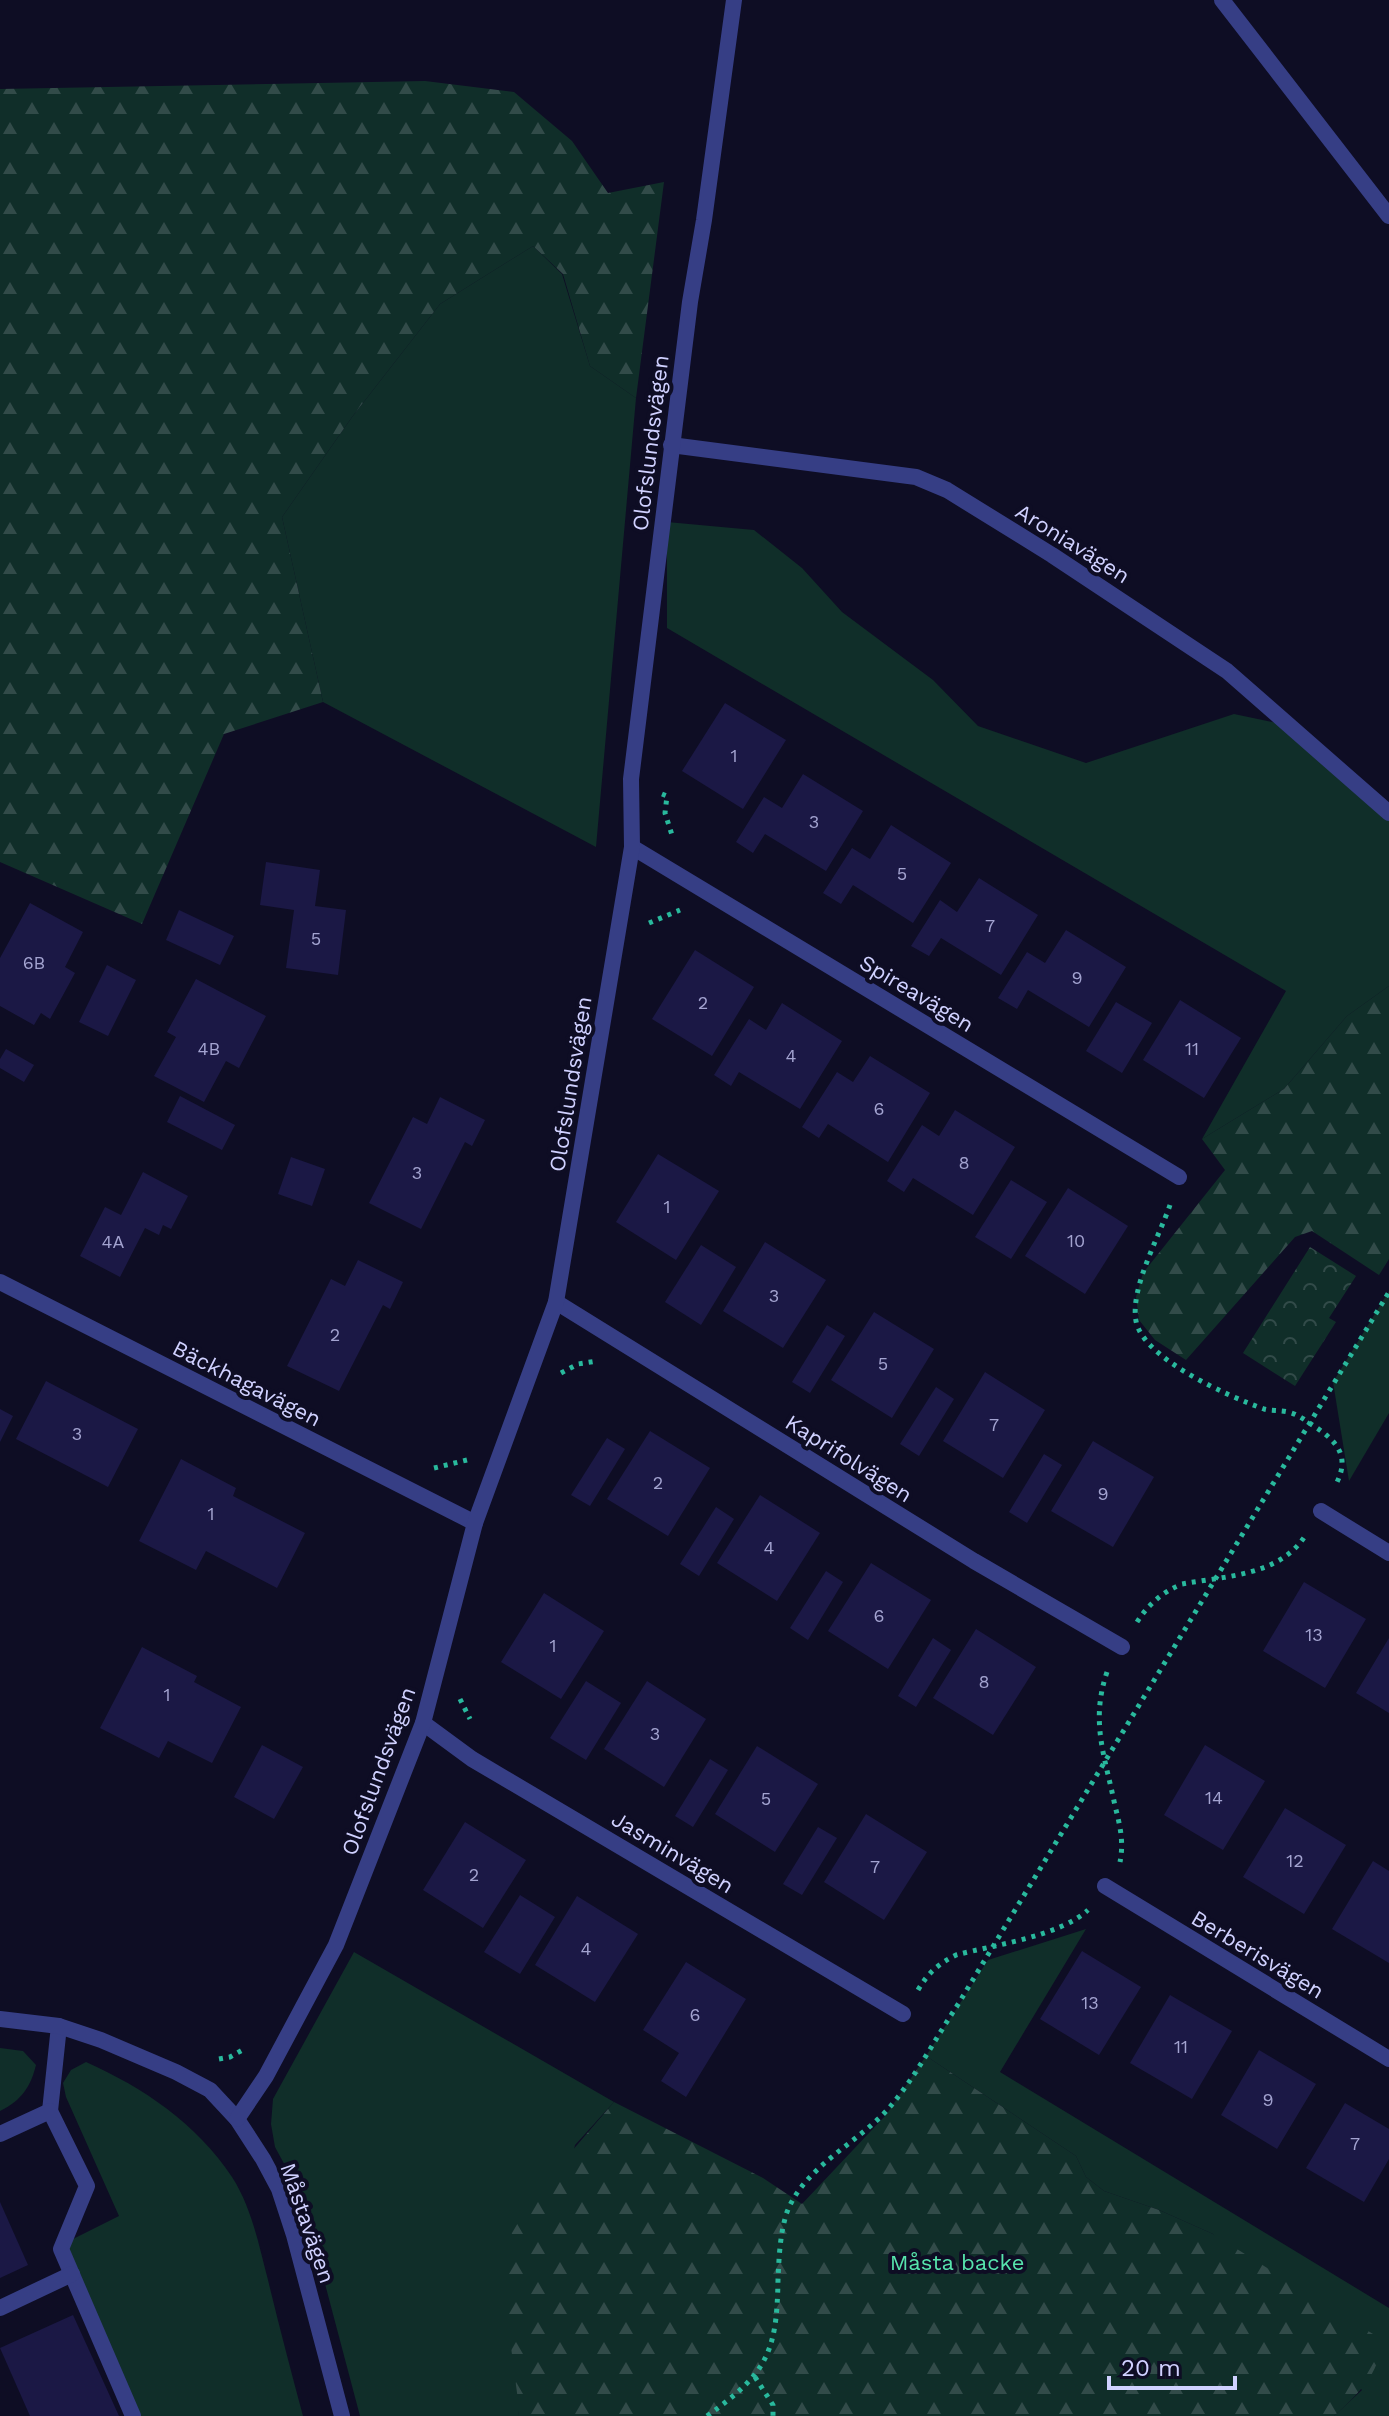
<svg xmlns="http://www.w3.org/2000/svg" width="1389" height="2416" font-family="'Work Sans',sans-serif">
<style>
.green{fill:#102e29}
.forest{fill:url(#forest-firs)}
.park{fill:url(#park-crowns)}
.building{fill:#1b1845}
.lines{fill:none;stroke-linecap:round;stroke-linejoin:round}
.path{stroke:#29b99d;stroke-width:5;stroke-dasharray:4 6;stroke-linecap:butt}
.service{stroke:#363e85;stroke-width:16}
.minor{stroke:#363e85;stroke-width:16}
.labels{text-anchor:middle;stroke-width:8;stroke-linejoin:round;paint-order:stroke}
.number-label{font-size:18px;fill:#a3a3d0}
.street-label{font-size:22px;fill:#d0d1ff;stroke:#0e0d24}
.park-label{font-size:22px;fill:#57e4ad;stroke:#0e0d24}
</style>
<defs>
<pattern id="forest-firs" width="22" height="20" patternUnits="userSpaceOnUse" patternTransform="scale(2)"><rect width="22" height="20" fill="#102e29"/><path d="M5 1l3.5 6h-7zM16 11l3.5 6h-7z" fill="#324b49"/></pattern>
<pattern id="park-crowns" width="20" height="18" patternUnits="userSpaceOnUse" patternTransform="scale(2)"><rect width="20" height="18" fill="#102e29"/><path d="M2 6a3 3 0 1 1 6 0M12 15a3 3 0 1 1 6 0" fill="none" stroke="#324b49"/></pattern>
</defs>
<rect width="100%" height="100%" fill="#0e0d24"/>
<!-- green -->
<g class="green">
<polygon points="533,246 562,274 590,366 636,398 596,847 323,702 282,517 352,417 440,304"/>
<polygon points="667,522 754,530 802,568 842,612 933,680 978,726 1086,763 1234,714 1291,726 1389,810 1389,986 1347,1016 1284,1089 1202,1139 1286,991 667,628"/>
<polygon points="1389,1291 1389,1413 1349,1481 1333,1382"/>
<polygon points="1086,1929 1000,2072 1389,2308 1389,2416 1334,2416 1362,2390 1213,2234 1159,2210 1104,2191 1086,2177 1076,2156 926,2056 988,1960"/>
<polygon points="354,1952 614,2102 575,2145 518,2416 360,2416 302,2197 275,2147 271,2124 273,2099"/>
<path d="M0,2048l23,3 13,14c-5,21 -15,36 -36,46z"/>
<path d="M86,2062c58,26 110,61 146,115 20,31 27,69 36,103 11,46 23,91 35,136h-167l-73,-165 4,-9 52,-26 -53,-119 -3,-14 8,-13z"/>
</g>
<!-- forest -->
<g class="forest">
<polygon points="425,81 514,92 572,141 608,193 664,182 636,398 590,366 563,274 533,246 440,304 352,417 282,517 323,702 224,734 142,924 0,862 0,89"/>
<polygon points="1389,986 1389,1259 1379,1275 1312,1231 1295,1237 1186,1360 1155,1340 1139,1320 1136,1297 1143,1273 1225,1170 1202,1139 1284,1089 1347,1016"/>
<path d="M926,2056l150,100 10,21 18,14 55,19 54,24 168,105c1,33 -24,56 -47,77h-816l1,-8 -17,-130 10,-45 23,-39 79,-92 149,76 39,26 84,-89z"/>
</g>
<!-- park -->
<polygon class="park" points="1310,1247 1356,1276 1329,1318 1336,1322 1295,1386 1243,1353"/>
<!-- building -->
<g class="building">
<polygon points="725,703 786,740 743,809 682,771"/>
<polygon points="803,774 863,811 826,871 765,834 753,853 736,842 764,797 782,808"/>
<polygon points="891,825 951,863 913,923 853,885 841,904 823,893 852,848 870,859"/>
<polygon points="266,862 320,870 315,906 346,910 338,975 286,968 294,910 260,905"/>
<polygon points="979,878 1038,915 1001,975 941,938 929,956 911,946 940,900 957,912"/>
<polygon points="30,903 83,932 65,967 75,973 50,1019 41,1013 34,1025 0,1006 0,958"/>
<polygon points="179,910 234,936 220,965 166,940"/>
<polygon points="1066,930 1126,967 1089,1027 1028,990 1017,1009 998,998 1027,952 1045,963"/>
<polygon points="695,950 754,987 712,1056 652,1019"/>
<polygon points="107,965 136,980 108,1036 79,1022"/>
<polygon points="196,979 266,1016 239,1068 226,1061 204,1102 154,1076 176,1037 167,1032"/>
<polygon points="1180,1000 1241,1038 1204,1098 1143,1060"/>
<polygon points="1116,1002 1152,1023 1122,1073 1086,1051"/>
<polygon points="782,1003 842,1041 800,1109 739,1072 731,1086 714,1075 749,1019 766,1030"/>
<polygon points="6,1049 34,1065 24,1082 0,1068 0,1059"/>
<polygon points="870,1056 930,1093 888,1162 828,1124 819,1138 802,1127 837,1072 853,1082"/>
<polygon points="180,1096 235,1125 222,1150 167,1122"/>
<polygon points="440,1097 485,1120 472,1146 465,1142 421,1229 369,1203 413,1117 427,1124"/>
<polygon points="955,1110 1015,1147 973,1215 913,1178 904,1192 887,1181 922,1125 939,1136"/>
<polygon points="658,1154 719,1191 676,1260 616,1222"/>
<polygon points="291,1157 325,1169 312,1206 278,1194"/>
<polygon points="143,1172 188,1196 171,1229 163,1225 159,1235 145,1228 120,1277 80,1256 105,1207 121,1215"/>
<polygon points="1011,1180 1047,1202 1011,1259 975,1237"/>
<polygon points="1068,1188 1128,1226 1085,1294 1025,1256"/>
<polygon points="765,1242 826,1280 783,1348 723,1311"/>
<polygon points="701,1245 736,1267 701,1325 665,1302"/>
<polygon points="358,1260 403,1282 390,1309 383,1305 339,1391 287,1366 331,1279 345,1286"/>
<polygon points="874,1312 934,1349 892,1418 831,1380"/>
<polygon points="827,1325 845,1336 810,1393 792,1382"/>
<polygon points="985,1372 1045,1410 1003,1478 943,1441"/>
<polygon points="46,1381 138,1429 108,1487 16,1439"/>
<polygon points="936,1387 954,1399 919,1456 900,1444"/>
<polygon points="0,1409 13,1416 0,1442"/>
<polygon points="650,1431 710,1468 668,1536 607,1499"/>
<polygon points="607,1438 625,1449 590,1506 571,1495"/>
<polygon points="1093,1441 1154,1477 1113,1547 1051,1511"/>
<polygon points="1044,1454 1062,1465 1027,1523 1009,1512"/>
<polygon points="181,1459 236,1488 233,1496 305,1533 277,1588 206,1551 196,1570 139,1541"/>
<polygon points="760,1495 820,1533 777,1601 717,1563"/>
<polygon points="716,1507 734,1519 699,1576 680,1564"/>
<polygon points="871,1563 931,1600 888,1669 828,1631"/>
<polygon points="826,1571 843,1582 808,1640 790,1628"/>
<polygon points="1304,1582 1366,1619 1325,1688 1263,1651"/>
<polygon points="544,1593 604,1631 561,1699 501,1662"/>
<polygon points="976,1629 1036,1667 993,1735 933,1698"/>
<polygon points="933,1638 951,1650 916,1707 898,1696"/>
<polygon points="1389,1638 1389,1713 1356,1693"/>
<polygon points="142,1647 197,1676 194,1682 241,1707 212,1763 168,1741 159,1758 100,1728"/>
<polygon points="586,1681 621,1703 586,1760 550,1738"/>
<polygon points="647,1681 706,1719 664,1787 604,1749"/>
<polygon points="262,1745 303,1767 274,1819 234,1797"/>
<polygon points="1205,1745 1265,1781 1223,1850 1164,1815"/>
<polygon points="757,1746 818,1784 775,1852 715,1814"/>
<polygon points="710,1759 728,1770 693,1827 675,1816"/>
<polygon points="1285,1808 1346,1845 1304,1914 1243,1877"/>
<polygon points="866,1814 927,1852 884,1920 824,1882"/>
<polygon points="465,1822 526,1860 483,1928 423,1890"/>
<polygon points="818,1827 837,1838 802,1895 783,1884"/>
<polygon points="1373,1861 1389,1871 1389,1963 1332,1929"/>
<polygon points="520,1895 555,1917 520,1974 484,1952"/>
<polygon points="577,1896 638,1934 595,2002 535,1965"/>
<polygon points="1082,1951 1141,1987 1099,2055 1040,2019"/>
<polygon points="686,1962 746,1999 686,2097 661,2081 679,2053 643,2030"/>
<polygon points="1170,1995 1232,2031 1192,2099 1130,2063"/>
<polygon points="1259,2050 1316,2084 1277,2149 1221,2115"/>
<polygon points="1345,2103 1389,2129 1389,2159 1364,2202 1306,2168"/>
<polygon points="0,2202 28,2265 0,2278"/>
<polygon points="73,2315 99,2372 119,2416 30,2416 0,2348"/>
</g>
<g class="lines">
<!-- path -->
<g class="path">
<polyline points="662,794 667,796 665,813 672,835"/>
<polyline points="649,923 680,910"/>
<path d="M1170,1205c-11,32 -40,83 -34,116 7,38 94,76 128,88 7,2 15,1 24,3 10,2 18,9 26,14 24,16 37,31 21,60"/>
<polyline points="561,1373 578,1364 597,1361"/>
<polyline points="434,1468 467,1460"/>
<path d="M1137,1622c11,-17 25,-30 45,-38 43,-8 97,-8 123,-48"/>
<path d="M1107,1672c-17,50 -2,84 8,134 5,19 9,36 5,56"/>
<polyline points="460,1699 470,1719"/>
<path d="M918,1990c10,-17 20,-26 38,-35 38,-10 104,-19 132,-45"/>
<polyline points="219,2059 230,2057 246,2048"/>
<polyline points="755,2377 773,2405 773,2416"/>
<path d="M707,2416c60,-43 70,-63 71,-137 1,-22 2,-46 9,-67 18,-46 71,-69 102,-104 26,-30 46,-69 68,-102l432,-714"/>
</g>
<!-- service -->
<g class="service">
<polyline points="50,2111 59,2026"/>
<polyline points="0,2134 50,2111 87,2186 61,2249 133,2416"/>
<polyline points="0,2308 72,2274"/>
</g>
<!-- minor -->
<g class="minor">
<polyline points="1222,0 1389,216"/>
<polyline points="671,445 916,477 947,490 1052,555 1227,671 1389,813"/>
<polyline points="632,847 1179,1177"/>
<polyline points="0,1282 475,1523"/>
<polyline points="556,1302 974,1561 1122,1647"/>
<polyline points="1321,1511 1389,1553"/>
<polyline points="423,1723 472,1759 903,2014"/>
<polyline points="1105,1886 1389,2059"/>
<polyline points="0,2019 59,2026 101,2040 176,2072 210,2090 237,2119 263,2159 279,2189 294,2235 342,2416"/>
<polyline points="237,2119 266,2076 336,1945 423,1723 475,1523 556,1302 632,847 631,779 690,302 704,220 734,0"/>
</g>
</g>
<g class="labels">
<!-- number labels -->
<g class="number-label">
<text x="734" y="762">1</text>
<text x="814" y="828">3</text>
<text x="902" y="880">5</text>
<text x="990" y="932">7</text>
<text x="316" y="945">5</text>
<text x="34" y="969">6B</text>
<text x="1077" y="984">9</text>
<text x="703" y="1009">2</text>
<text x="209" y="1055">4B</text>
<text x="1192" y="1055">11</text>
<text x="791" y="1062">4</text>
<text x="879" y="1115">6</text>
<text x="964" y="1169">8</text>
<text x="417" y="1179">3</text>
<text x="667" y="1213">1</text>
<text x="1076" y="1247">10</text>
<text x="113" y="1248">4A</text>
<text x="774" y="1302">3</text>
<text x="335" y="1341">2</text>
<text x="883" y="1370">5</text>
<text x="994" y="1431">7</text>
<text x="77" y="1440">3</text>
<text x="658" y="1489">2</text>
<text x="1103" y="1500">9</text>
<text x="211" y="1520">1</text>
<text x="769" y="1554">4</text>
<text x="879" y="1622">6</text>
<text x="1314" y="1641">13</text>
<text x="553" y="1652">1</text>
<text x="984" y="1688">8</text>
<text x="167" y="1701">1</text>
<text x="655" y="1740">3</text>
<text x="1214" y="1804">14</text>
<text x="766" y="1805">5</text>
<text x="1295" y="1867">12</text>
<text x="875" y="1873">7</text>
<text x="474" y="1881">2</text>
<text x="586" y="1955">4</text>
<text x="1090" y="2009">13</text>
<text x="695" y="2021">6</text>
<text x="1181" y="2053">11</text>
<text x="1268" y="2106">9</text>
<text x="1355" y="2150">7</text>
</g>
<!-- street labels -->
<g class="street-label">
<text transform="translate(650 443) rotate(-83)" y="8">Olofslundsvägen</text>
<text transform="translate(1073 543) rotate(32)" y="8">Aroniavägen</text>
<text transform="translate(917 993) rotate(31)" y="8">Spireavägen</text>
<text transform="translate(570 1084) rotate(-81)" y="8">Olofslundsvägen</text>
<text transform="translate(247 1383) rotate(27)" y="8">Bäckhagavägen</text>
<text transform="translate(849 1458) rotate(32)" y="8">Kaprifolvägen</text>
<text transform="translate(378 1771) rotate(-70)" y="8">Olofslundsvägen</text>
<text transform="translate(673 1852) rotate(31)" y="8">Jasminvägen</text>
<text transform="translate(1258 1954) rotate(31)" y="8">Berberisvägen</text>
<text transform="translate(308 2223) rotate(71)" y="8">Måstavägen</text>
</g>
<!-- park labels -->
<g class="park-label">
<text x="957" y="2270">Måsta backe</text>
</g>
</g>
<!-- scale -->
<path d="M1109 2376v12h126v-12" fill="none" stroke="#d0d1ff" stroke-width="4"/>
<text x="1121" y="2376" font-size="24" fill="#d0d1ff" stroke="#0e0d24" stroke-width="6" paint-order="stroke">20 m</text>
</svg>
